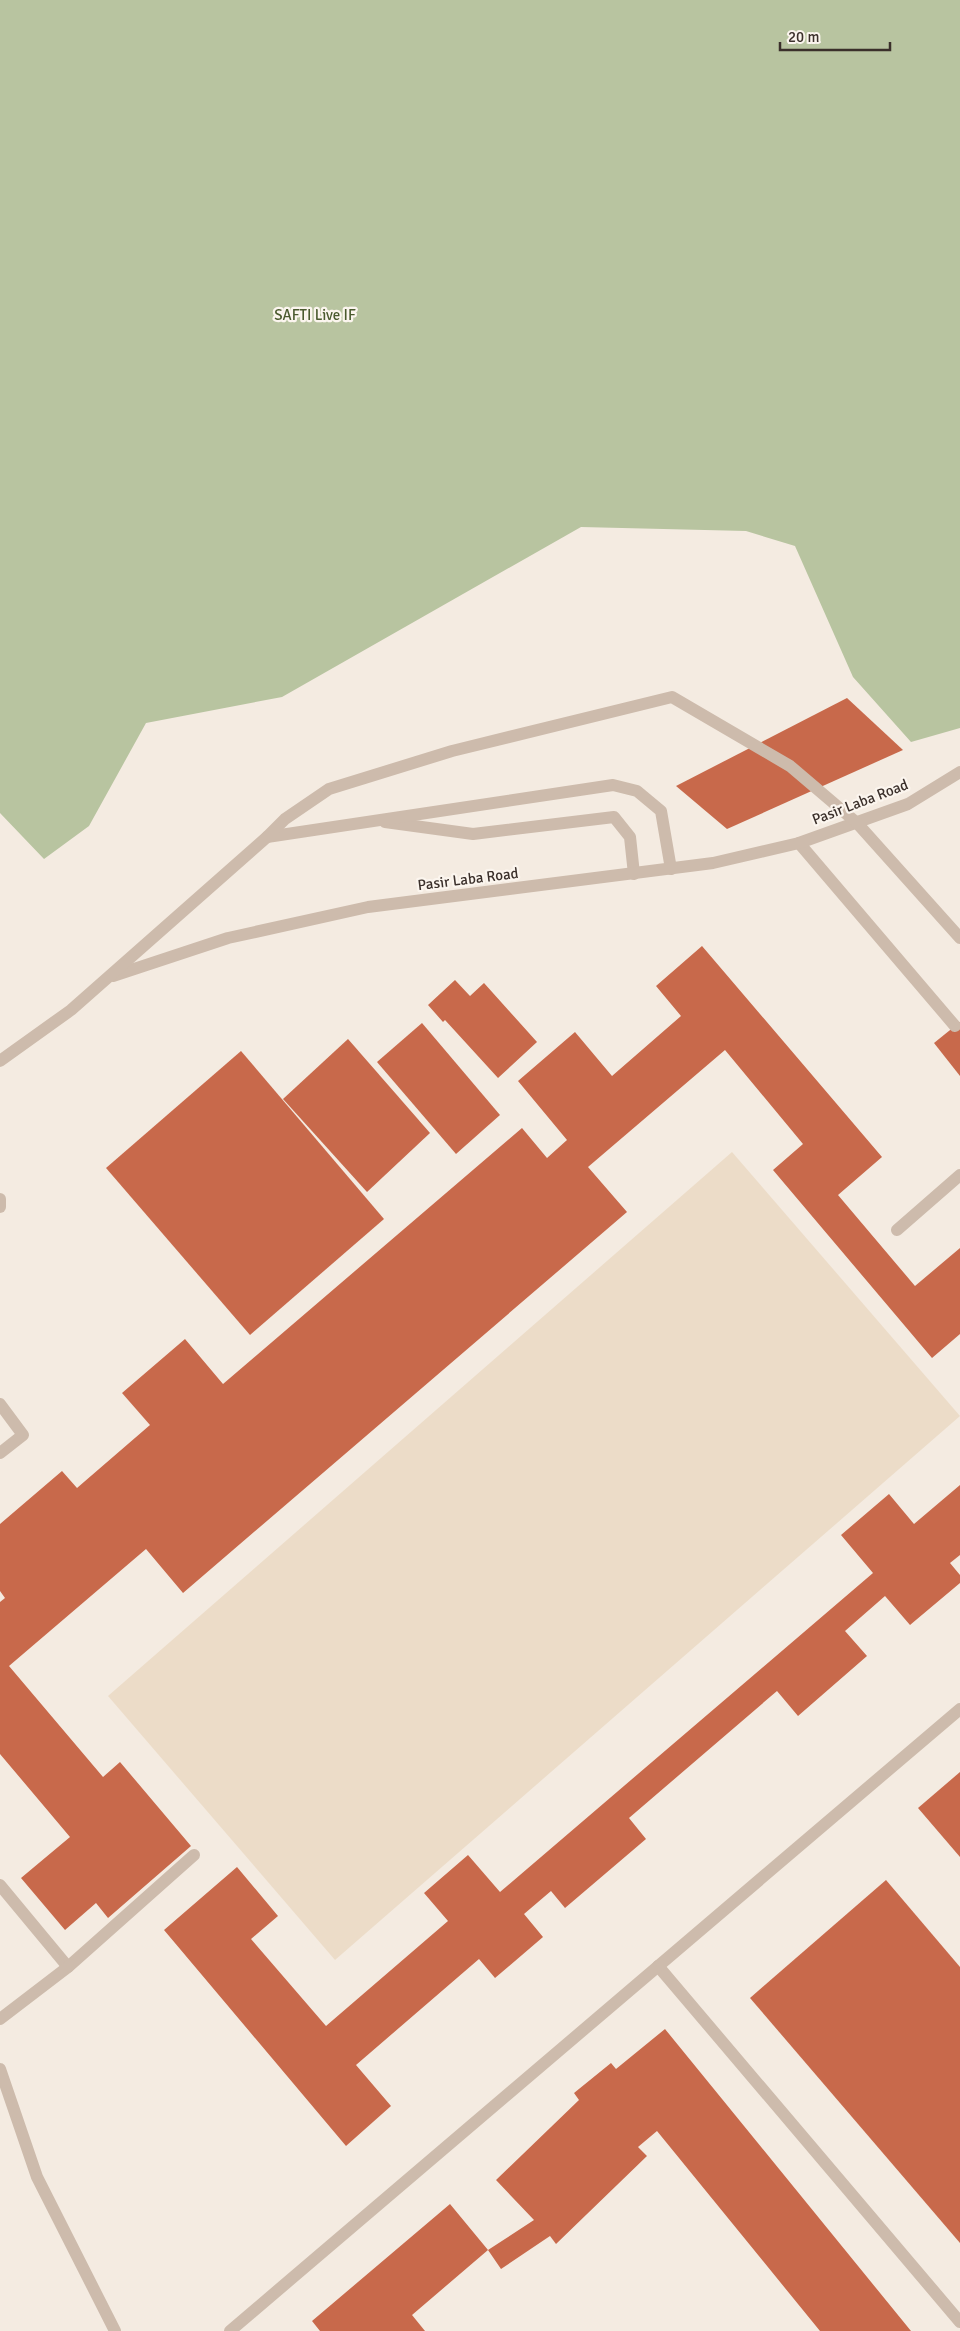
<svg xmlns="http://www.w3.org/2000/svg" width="960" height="2331" font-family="Signika,sans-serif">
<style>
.green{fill:#b8c4a0}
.plaza{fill:#ecdcc8}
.building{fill:#c8694b}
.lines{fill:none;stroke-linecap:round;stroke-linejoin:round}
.minor{stroke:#cdbbac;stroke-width:12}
.labels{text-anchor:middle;stroke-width:4.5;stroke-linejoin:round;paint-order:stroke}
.park-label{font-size:15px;fill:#4a5a2e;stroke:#fbf5ee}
.street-label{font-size:15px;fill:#3b302b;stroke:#fbf5ee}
</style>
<rect width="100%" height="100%" fill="#f4ebe1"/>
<!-- green -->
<polygon class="green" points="0,0 960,0 960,728 911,742 853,677 795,546 746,531 581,527 282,697 146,723 89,826 44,859 0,813"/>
<!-- plaza -->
<polygon class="plaza" points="732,1152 960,1416 335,1960 108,1696"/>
<!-- building -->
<g class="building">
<polygon points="847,698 903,750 727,829 676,786"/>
<polygon points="702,946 882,1157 838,1195 915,1286 960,1248 960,1334 932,1358 773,1170 803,1144 725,1050 588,1167 627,1212 183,1593 146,1549 9,1666 103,1777 120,1762 191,1846 108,1918 96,1903 65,1930 21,1878 70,1837 0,1754 0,1602 5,1598 0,1591 0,1524 62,1471 77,1488 150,1425 122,1393 185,1339 223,1384 522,1128 547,1158 567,1140 518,1081 575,1032 612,1076 681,1016 656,986"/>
<polygon points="455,980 470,996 484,983 537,1042 498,1078 445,1020 443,1022 428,1005"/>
<polygon points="960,1022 960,1076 934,1043"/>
<polygon points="422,1023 500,1115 456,1154 377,1062"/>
<polygon points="348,1039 430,1133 367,1192 283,1099"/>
<polygon points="241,1051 384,1219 250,1335 106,1168"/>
<polygon points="960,1485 960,1555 950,1563 960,1575 960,1583 910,1625 885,1596 845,1631 867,1656 798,1716 777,1691 629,1818 646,1839 565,1908 551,1891 524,1914 543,1937 495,1978 479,1959 356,2065 391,2106 346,2146 164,1930 237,1867 278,1916 251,1939 326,2026 448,1921 424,1893 468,1855 500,1892 873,1573 841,1535 889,1494 914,1524"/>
<polygon points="960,1772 960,1857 918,1808"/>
<polygon points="886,1880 960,1967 960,2243 750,1998"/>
<polygon points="665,2029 911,2331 820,2331 657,2131 638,2147 647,2156 556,2244 550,2236 501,2269 488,2250 534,2220 496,2180 579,2100 574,2093 611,2063 616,2069"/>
<polygon points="450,2204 488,2250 412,2315 425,2331 320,2331 312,2321"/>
</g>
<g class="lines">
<!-- minor -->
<g class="minor">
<polyline points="385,822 473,834 614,817 630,837 634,874"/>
<polyline points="267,837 613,785 637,791 661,811 671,869"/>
<polyline points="799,843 955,1026"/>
<polyline points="113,976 228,938 368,907 713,863 799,843 908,804 960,772"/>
<polyline points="0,1061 71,1010 267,837 285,819 329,789 452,751 672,697 790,766 857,823 960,938"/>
<polyline points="0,1199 0,1207"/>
<polyline points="897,1230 960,1175"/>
<polyline points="0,1404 23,1435 0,1453"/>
<polyline points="0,1885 68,1967"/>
<polyline points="658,1966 960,2322"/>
<polyline points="0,2019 68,1967 194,1855"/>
<polyline points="0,2069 37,2177 115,2331"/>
<polyline points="230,2331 960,1709"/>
</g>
</g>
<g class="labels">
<!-- park labels -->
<g class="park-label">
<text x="315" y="320">SAFTI Live IF</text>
</g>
<!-- street labels -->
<g class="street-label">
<text transform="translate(860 802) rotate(-21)" y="5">Pasir Laba Road</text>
<text transform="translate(468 879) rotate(-7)" y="5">Pasir Laba Road</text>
</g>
</g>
<!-- scale -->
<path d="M780 42v8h110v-8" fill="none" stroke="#3b302b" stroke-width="2.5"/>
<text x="788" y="42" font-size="15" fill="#3b302b" stroke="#fbf5ee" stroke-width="4" paint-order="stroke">20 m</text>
</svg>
